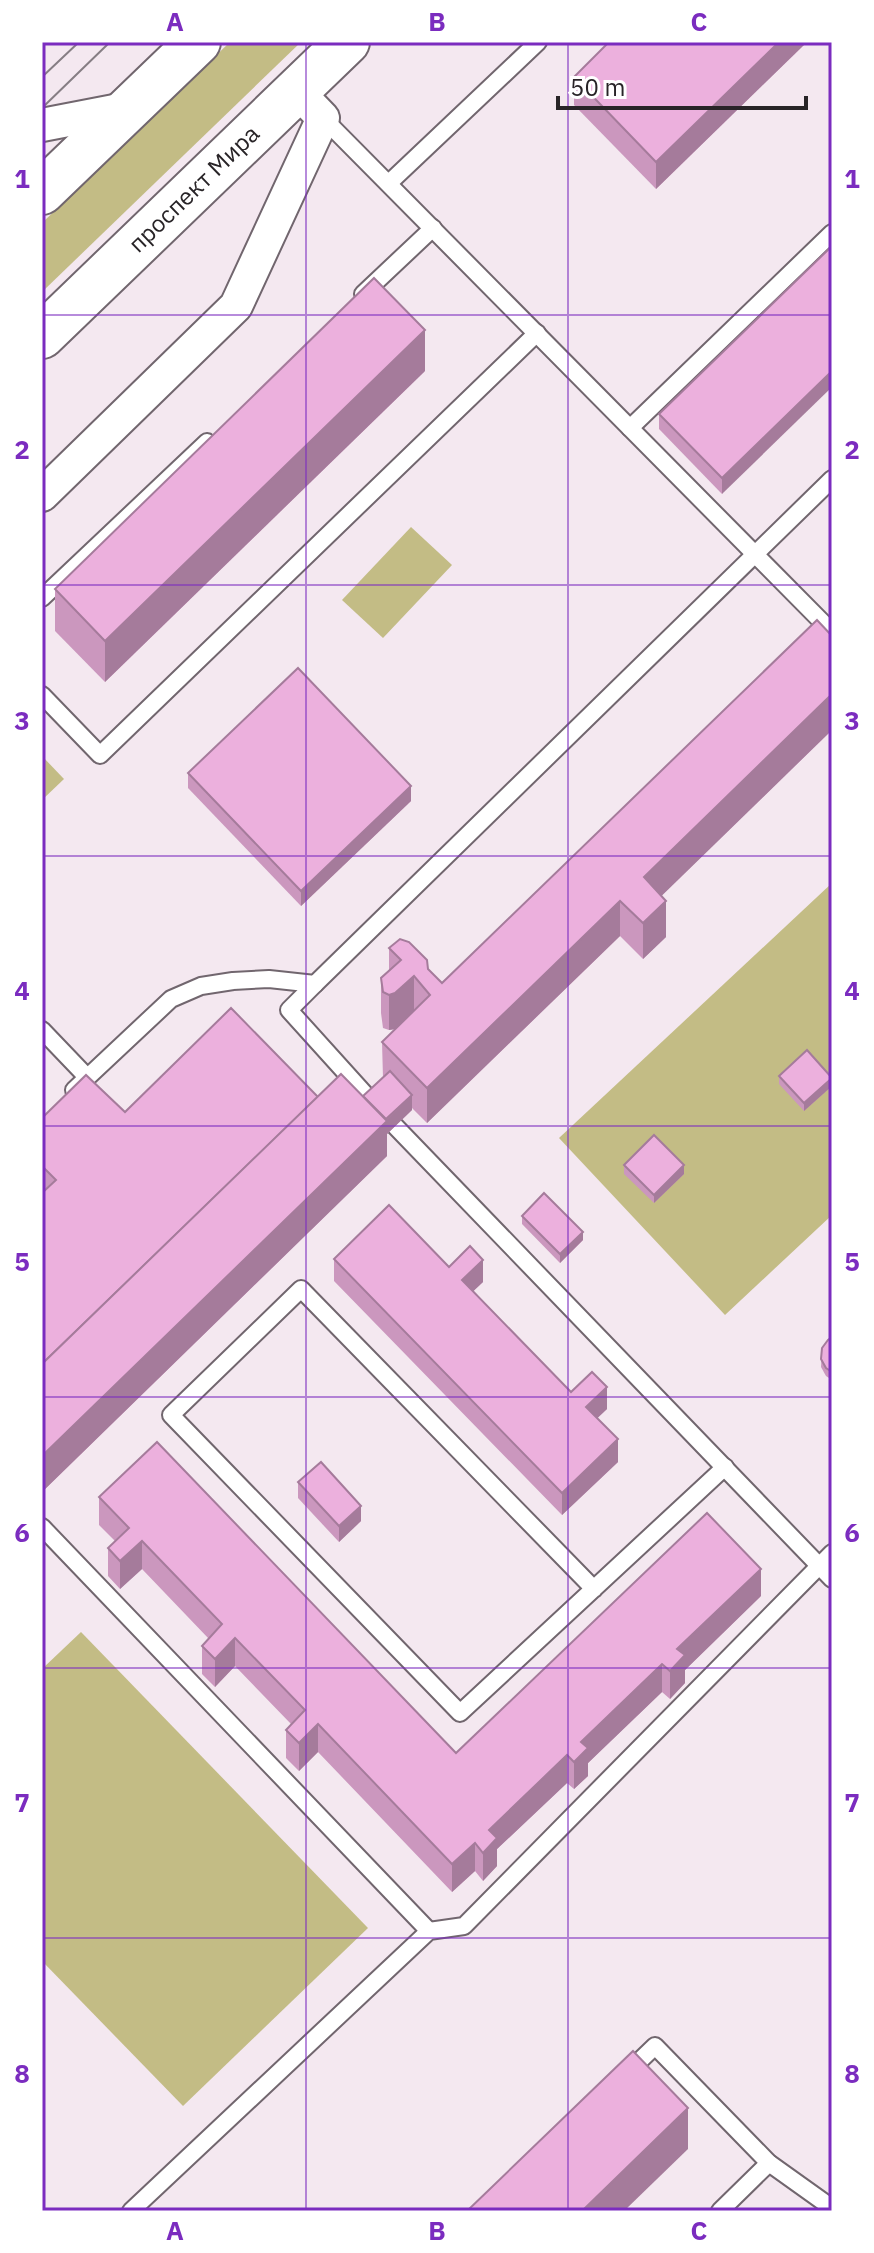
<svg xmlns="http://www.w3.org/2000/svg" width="874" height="2253" font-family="'IBM Plex Sans',sans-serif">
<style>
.green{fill:#c3bc85}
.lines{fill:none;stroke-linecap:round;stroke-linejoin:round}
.lane-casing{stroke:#71666e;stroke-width:20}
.street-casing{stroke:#71666e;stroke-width:36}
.primary-casing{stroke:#71666e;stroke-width:48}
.lane{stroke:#fff;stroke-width:16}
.street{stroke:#fff;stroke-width:32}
.primary{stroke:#fff;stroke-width:44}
.tram{stroke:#867e84;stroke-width:2}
.wall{fill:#cb97be}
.shaded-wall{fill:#a57b9b}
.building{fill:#ecb0dd;stroke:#a57b9b;stroke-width:2}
.grid{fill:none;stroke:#7b2cbf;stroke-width:2;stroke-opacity:0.55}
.labels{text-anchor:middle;stroke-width:7;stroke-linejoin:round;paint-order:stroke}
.street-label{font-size:24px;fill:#282427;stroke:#fff}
.neatline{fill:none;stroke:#7b2cbf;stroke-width:3}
.grid-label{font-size:26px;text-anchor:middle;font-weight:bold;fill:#7b2cbf}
</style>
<rect width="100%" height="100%" fill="#f4e8f0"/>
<!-- green -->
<g class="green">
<polygon points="230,42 301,42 42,292 42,223"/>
<polygon points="411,527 452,565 383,638 342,600"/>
<polygon points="42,756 64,779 42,800"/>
<polygon points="832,883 832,1215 725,1315 559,1138"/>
<polygon points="81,1632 368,1928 183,2106 42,1961 42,1669"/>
</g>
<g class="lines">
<defs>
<g id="lane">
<polyline points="323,118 832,632"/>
<polyline points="389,183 538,42"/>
<polyline points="363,294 433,228"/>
<polyline points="630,428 832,233"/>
<polyline points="42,598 207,442"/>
<polyline points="42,695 100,755 537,333"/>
<polyline points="315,984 289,1010 373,1103"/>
<polyline points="42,1030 87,1077"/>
<polyline points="74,1090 171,999 201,986 233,981 269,979 315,984 832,479"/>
<polyline points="395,1126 832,1579"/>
<polyline points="42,1527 429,1931"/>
<polyline points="594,1589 301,1289 171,1415 460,1713 725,1467"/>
<polyline points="628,2072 655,2046 769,2163 832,2208"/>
<polyline points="131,2211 429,1931 464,1926 832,1553"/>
<polyline points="720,2211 769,2163"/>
</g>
<g id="street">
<polyline points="42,125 130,108"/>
<polyline points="42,495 236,306 323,118 296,90"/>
</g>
<g id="primary">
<polyline points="42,192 198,42"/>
<polyline points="42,336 347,42"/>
</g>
</defs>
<!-- lane casing -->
<use href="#lane" class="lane-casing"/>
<!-- street casing -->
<use href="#street" class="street-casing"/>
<!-- primary casing -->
<use href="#primary" class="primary-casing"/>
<!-- lane -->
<use href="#lane" class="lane"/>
<!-- street -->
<use href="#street" class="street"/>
<!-- primary -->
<use href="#primary" class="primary"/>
<!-- tram -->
<g class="tram">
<polyline points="42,77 79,42"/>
<polyline points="42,108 110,42"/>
</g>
</g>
<!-- wall -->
<g class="wall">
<polygon points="609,42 807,42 656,189 574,105 574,77"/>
<polygon points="832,246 722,494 659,429 659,414"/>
<polygon points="425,371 105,682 55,631 55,589"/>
<polygon points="832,730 661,896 666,937 643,959 620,936 427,1123 412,1108 412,1110 387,1134 387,1156 42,1492 42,1118 318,1097 363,1096 383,1078 382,1042 395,1029 389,1030 383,1028 381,1013 381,978 389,970 389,948 428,969 442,983"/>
<polygon points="188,773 411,801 301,906 188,788"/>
<polygon points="779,1076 832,1086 804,1111 779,1084"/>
<polygon points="624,1165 684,1174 654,1203 624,1174"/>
<polygon points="522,1216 583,1240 560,1263 522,1224"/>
<polygon points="334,1259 449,1267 483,1282 473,1291 571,1392 607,1409 597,1418 618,1462 562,1515 334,1281"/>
<polygon points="832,1337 832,1380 826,1376 821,1367 822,1348"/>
<polygon points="298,1482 361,1521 339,1542 298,1498"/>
<polygon points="99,1497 456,1753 761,1596 685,1670 685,1683 670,1699 662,1692 588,1763 588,1776 574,1789 567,1783 497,1849 497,1866 483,1881 475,1871 452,1892 318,1752 299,1771 286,1758 286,1730 291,1724 235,1666 215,1687 202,1674 202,1646 209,1639 142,1569 120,1589 108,1576 108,1548 115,1541 99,1525"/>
</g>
<!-- shaded-wall -->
<g class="shaded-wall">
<polygon points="779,42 807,42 656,189 656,162"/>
<polygon points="425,330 425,371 105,682 105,641"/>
<polygon points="832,371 832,387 722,494 722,478"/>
<polygon points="832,694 832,730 644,913 644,877"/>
<polygon points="411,786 411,801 301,906 301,891"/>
<polygon points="620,901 620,936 427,1123 427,1088"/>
<polygon points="666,901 666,937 643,959 643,923"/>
<polygon points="414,976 414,1012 395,1029 389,1030 389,995"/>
<polygon points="832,1078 832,1086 804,1111 804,1103"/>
<polygon points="412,1095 412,1110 387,1134 387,1156 42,1492 42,1456"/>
<polygon points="684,1165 684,1174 654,1203 654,1195"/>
<polygon points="583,1232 583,1240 560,1263 560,1254"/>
<polygon points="483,1260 483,1282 462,1302 462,1280"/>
<polygon points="607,1387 607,1409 586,1429 586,1407"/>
<polygon points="618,1439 618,1462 562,1515 562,1493"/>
<polygon points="361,1506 361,1521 339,1542 339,1526"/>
<polygon points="142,1541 142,1569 120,1589 120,1561"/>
<polygon points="761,1569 761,1596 685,1670 685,1683 670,1699 670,1671 677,1649"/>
<polygon points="235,1638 235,1666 215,1687 215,1659"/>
<polygon points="662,1664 662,1692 588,1763 588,1776 574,1789 574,1762 581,1742"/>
<polygon points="318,1724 318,1752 299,1771 299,1743"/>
<polygon points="567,1755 567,1783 497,1849 497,1866 483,1881 483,1853 489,1830"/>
<polygon points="475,1843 475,1871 452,1892 452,1864"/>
<polygon points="688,2108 688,2149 624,2211 582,2211"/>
</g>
<!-- building -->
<g class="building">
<polygon points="609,42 779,42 656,162 574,77"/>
<polygon points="832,246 832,371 722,478 659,414"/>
<polygon points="374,278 425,330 105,641 55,589"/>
<polygon points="817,620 832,636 832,694 644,877 666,901 643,923 620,901 427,1088 382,1042 430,995 414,976 395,993 389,995 383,992 381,978 401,960 389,948 400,939 409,942 427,960 428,969 442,983"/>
<polygon points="298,668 411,786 301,891 188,773"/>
<polygon points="231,1008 318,1097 42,1364 42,1193 56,1180 42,1166 42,1118 86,1075 125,1112"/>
<polygon points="807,1050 832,1078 804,1103 779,1076"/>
<polygon points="390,1071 412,1095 386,1119 363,1096"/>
<polygon points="341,1074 387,1121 42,1456 42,1364"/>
<polygon points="654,1135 684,1165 654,1195 624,1165"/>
<polygon points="544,1193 583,1232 560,1254 522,1216"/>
<polygon points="389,1205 449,1267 470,1246 483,1260 462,1280 571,1392 592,1372 607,1387 586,1407 618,1439 562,1493 334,1259"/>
<polygon points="832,1337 832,1372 826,1368 821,1359 822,1348 828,1340"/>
<polygon points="157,1442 456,1753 707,1513 761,1569 677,1649 685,1655 670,1671 662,1664 581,1742 588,1748 574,1762 567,1755 489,1830 497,1838 483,1853 475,1843 452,1864 318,1724 299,1743 286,1730 305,1710 235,1638 215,1659 202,1646 222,1624 142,1541 120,1561 108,1548 129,1528 99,1497"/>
<polygon points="321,1462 361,1506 339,1526 298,1482"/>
<polygon points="633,2051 688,2108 582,2211 467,2211"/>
</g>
<!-- grid -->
<path class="grid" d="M306,42v2169M568,42v2169M42,315h790M42,585h790M42,856h790M42,1126h790M42,1397h790M42,1668h790M42,1938h790"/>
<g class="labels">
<!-- street labels -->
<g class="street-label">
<text transform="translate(194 189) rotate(-44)" y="8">проспект Мира</text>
</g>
</g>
<!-- border -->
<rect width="874" height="2253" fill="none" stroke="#ffffff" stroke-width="88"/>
<!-- scale -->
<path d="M558 96v12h248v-12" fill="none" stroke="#282427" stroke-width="4"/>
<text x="570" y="96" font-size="24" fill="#282427" stroke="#ffffff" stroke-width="6" paint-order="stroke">50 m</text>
<rect x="44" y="44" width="786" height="2165" class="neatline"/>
<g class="grid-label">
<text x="175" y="31">A</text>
<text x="437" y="31">B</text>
<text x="699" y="31">C</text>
<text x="22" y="188">1</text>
<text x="852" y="188">1</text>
<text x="22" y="459">2</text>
<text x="852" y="459">2</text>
<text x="22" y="730">3</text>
<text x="852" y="730">3</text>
<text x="22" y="1000">4</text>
<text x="852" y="1000">4</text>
<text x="22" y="1271">5</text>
<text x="852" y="1271">5</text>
<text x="22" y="1542">6</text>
<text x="852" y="1542">6</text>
<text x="22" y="1812">7</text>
<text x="852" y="1812">7</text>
<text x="22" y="2083">8</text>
<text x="852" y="2083">8</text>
<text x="175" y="2240">A</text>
<text x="437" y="2240">B</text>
<text x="699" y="2240">C</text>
</g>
</svg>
